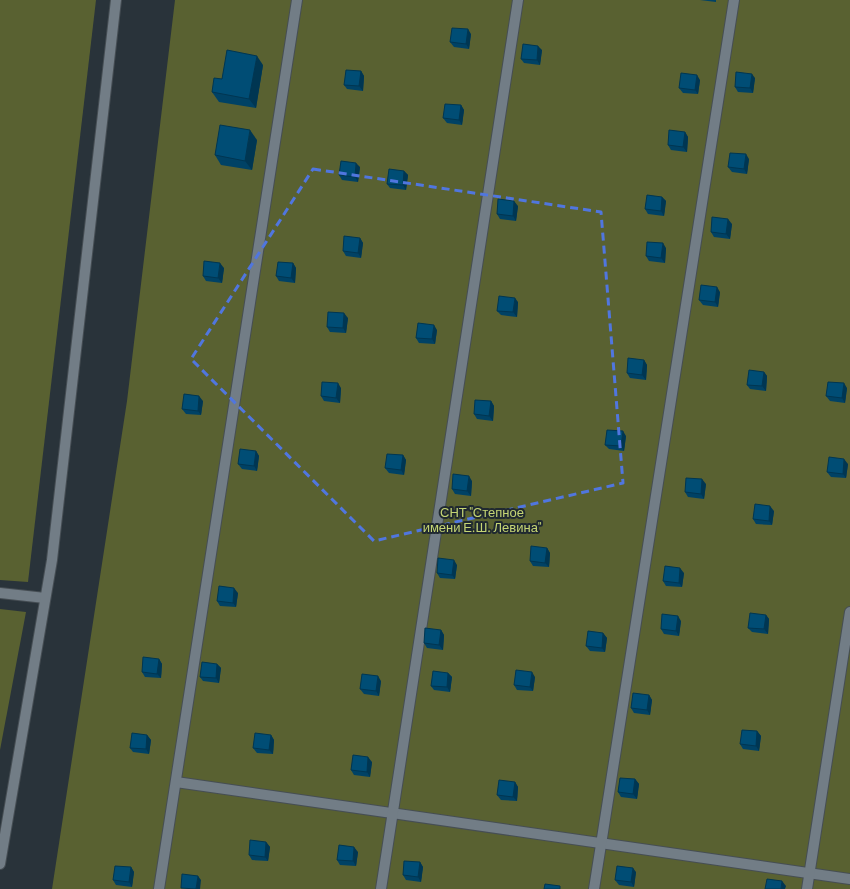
<svg xmlns="http://www.w3.org/2000/svg" width="850" height="889" font-family="Barlow,sans-serif">
<style>
.green{fill:#596131}
.lines{fill:none;stroke-linecap:round;stroke-linejoin:round}
.service-casing{stroke:#464e54;stroke-width:12}
.tertiary-casing{stroke:#464e54;stroke-width:12}
.service{stroke:#727d86;stroke-width:10}
.tertiary{stroke:#727d86;stroke-width:10}
.wall{fill:#004265}
.shaded-wall{fill:#003652}
.building{fill:#004d75;stroke:#003652}
.marked{fill:none;stroke:#5076df;stroke-width:3;stroke-dasharray:8 5;stroke-linejoin:round}
.labels{text-anchor:middle;stroke-width:4;stroke-linejoin:round;paint-order:stroke}
.park-label{font-size:13px;fill:#c5d574;stroke:#202930}
</style>
<rect width="100%" height="100%" fill="#29333a"/>
<!-- green -->
<g class="green">
<polygon points="0,0 96,0 28,582 0,580"/>
<polygon points="175,0 850,0 850,889 52,889 127,401"/>
<polygon points="0,609 26,612 0,750"/>
</g>
<g class="lines">
<defs>
<g id="service">
<polyline points="0,593 45,598"/>
<polyline points="176,782 850,879"/>
<polyline points="159,889 297,0"/>
<polyline points="381,889 518,0"/>
<polyline points="594,889 734,0"/>
<polyline points="807,889 850,612"/>
</g>
<polyline id="tertiary" points="0,864 52,560 116,0"/>
</defs>
<!-- service casing -->
<use href="#service" class="service-casing"/>
<!-- tertiary casing -->
<use href="#tertiary" class="tertiary-casing"/>
<!-- service -->
<use href="#service" class="service"/>
<!-- tertiary -->
<use href="#tertiary" class="tertiary"/>
</g>
<!-- wall -->
<g class="wall">
<polygon points="700,0 716,0 716,2"/>
<polygon points="471,34 469,49 454,47 450,42"/>
<polygon points="542,50 540,65 524,63 521,59"/>
<polygon points="263,65 256,108 219,102 212,92 222,79"/>
<polygon points="361,71 364,76 363,91 347,89 344,85"/>
<polygon points="755,78 753,93 738,92 735,87"/>
<polygon points="700,80 698,94 683,93 679,88"/>
<polygon points="461,105 464,110 462,125 447,123 443,118"/>
<polygon points="685,132 688,137 687,152 671,150 668,145"/>
<polygon points="257,140 252,170 221,165 215,155"/>
<polygon points="749,159 747,174 732,172 728,167"/>
<polygon points="360,167 358,182 342,180 339,175"/>
<polygon points="404,171 408,175 406,190 390,188 387,184"/>
<polygon points="662,197 666,201 664,216 648,214 645,209"/>
<polygon points="518,206 516,221 500,219 497,214"/>
<polygon points="732,224 730,239 714,237 711,232"/>
<polygon points="360,238 363,243 361,258 346,256 343,251"/>
<polygon points="666,248 665,263 649,261 646,256"/>
<polygon points="293,263 296,268 295,283 279,281 276,276"/>
<polygon points="224,268 222,283 206,281 203,276"/>
<polygon points="720,292 718,307 703,305 699,300"/>
<polygon points="518,302 517,317 501,315 497,311"/>
<polygon points="348,318 346,333 330,332 327,327"/>
<polygon points="437,330 435,344 419,343 416,338"/>
<polygon points="644,360 647,365 646,380 630,378 627,373"/>
<polygon points="764,372 767,376 766,391 750,389 747,385"/>
<polygon points="341,388 340,403 324,401 321,396"/>
<polygon points="847,388 845,403 830,401 826,396"/>
<polygon points="203,401 201,415 186,414 182,409"/>
<polygon points="491,401 494,406 493,421 477,419 474,414"/>
<polygon points="626,436 624,451 609,449 605,445"/>
<polygon points="256,451 259,456 257,471 242,469 238,464"/>
<polygon points="403,455 406,460 404,475 389,473 385,468"/>
<polygon points="848,464 846,478 831,477 827,472"/>
<polygon points="472,481 471,496 455,494 452,489"/>
<polygon points="706,484 704,499 688,497 685,492"/>
<polygon points="774,511 772,525 756,524 753,519"/>
<polygon points="547,548 550,553 549,567 533,566 530,561"/>
<polygon points="457,565 455,579 440,578 437,573"/>
<polygon points="684,573 682,587 666,586 663,581"/>
<polygon points="238,593 236,607 220,606 217,601"/>
<polygon points="766,615 769,619 768,634 752,632 748,628"/>
<polygon points="681,621 679,636 664,634 661,629"/>
<polygon points="441,630 444,635 443,650 427,648 424,643"/>
<polygon points="603,633 607,638 605,652 590,651 586,646"/>
<polygon points="159,659 162,664 161,678 145,677 142,672"/>
<polygon points="217,664 221,668 219,683 203,681 200,677"/>
<polygon points="448,673 452,677 450,692 434,690 431,686"/>
<polygon points="535,677 533,691 517,690 514,685"/>
<polygon points="381,681 379,696 364,694 360,689"/>
<polygon points="649,695 652,700 650,715 634,713 631,708"/>
<polygon points="757,731 761,736 759,751 743,749 740,744"/>
<polygon points="147,735 151,740 149,754 133,752 130,748"/>
<polygon points="271,735 274,740 273,754 257,753 253,748"/>
<polygon points="372,762 370,777 354,775 351,770"/>
<polygon points="635,779 639,784 637,799 621,797 618,792"/>
<polygon points="515,782 518,787 517,801 501,800 497,795"/>
<polygon points="266,842 270,847 268,861 252,860 249,855"/>
<polygon points="358,852 356,866 340,865 337,860"/>
<polygon points="420,862 423,867 421,882 406,880 403,875"/>
<polygon points="131,867 134,872 132,887 116,885 113,880"/>
<polygon points="636,872 634,887 619,885 615,880"/>
</g>
<!-- shaded-wall -->
<g class="shaded-wall">
<polygon points="468,29 471,34 469,49 466,44"/>
<polygon points="538,46 542,50 540,65 537,60"/>
<polygon points="257,56 263,65 256,108 249,99"/>
<polygon points="361,71 364,76 363,91 359,86"/>
<polygon points="752,74 755,78 753,93 750,88"/>
<polygon points="697,75 700,80 698,94 695,90"/>
<polygon points="461,105 464,110 462,125 459,120"/>
<polygon points="250,130 257,140 252,170 245,161"/>
<polygon points="685,132 688,137 687,152 683,147"/>
<polygon points="746,154 749,159 747,174 744,169"/>
<polygon points="356,163 360,167 358,182 355,177"/>
<polygon points="404,171 408,175 406,190 403,185"/>
<polygon points="662,197 666,201 664,216 661,211"/>
<polygon points="514,201 518,206 516,221 513,216"/>
<polygon points="728,219 732,224 730,239 726,234"/>
<polygon points="360,238 363,243 361,258 358,253"/>
<polygon points="663,243 666,248 665,263 661,258"/>
<polygon points="220,263 224,268 222,283 218,278"/>
<polygon points="293,263 296,268 295,283 291,278"/>
<polygon points="717,287 720,292 718,307 715,302"/>
<polygon points="515,298 518,302 517,317 513,312"/>
<polygon points="344,313 348,318 346,333 343,328"/>
<polygon points="434,325 437,330 435,344 432,339"/>
<polygon points="644,360 647,365 646,380 642,375"/>
<polygon points="764,372 767,376 766,391 762,386"/>
<polygon points="338,383 341,388 340,403 336,398"/>
<polygon points="844,383 847,388 845,403 842,398"/>
<polygon points="199,396 203,401 201,415 198,411"/>
<polygon points="491,401 494,406 493,421 489,416"/>
<polygon points="623,431 626,436 624,451 621,446"/>
<polygon points="256,451 259,456 257,471 254,466"/>
<polygon points="403,455 406,460 404,475 401,470"/>
<polygon points="844,459 848,464 846,478 843,474"/>
<polygon points="469,476 472,481 471,496 467,491"/>
<polygon points="702,479 706,484 704,499 701,494"/>
<polygon points="770,506 774,511 772,525 769,521"/>
<polygon points="547,548 550,553 549,567 545,563"/>
<polygon points="454,560 457,565 455,579 452,575"/>
<polygon points="680,568 684,573 682,587 679,583"/>
<polygon points="234,588 238,593 236,607 233,603"/>
<polygon points="766,615 769,619 768,634 764,629"/>
<polygon points="678,616 681,621 679,636 676,631"/>
<polygon points="441,630 444,635 443,650 439,645"/>
<polygon points="603,633 607,638 605,652 602,648"/>
<polygon points="159,659 162,664 161,678 157,674"/>
<polygon points="217,664 221,668 219,683 216,678"/>
<polygon points="532,672 535,677 533,691 530,687"/>
<polygon points="448,673 452,677 450,692 447,687"/>
<polygon points="378,676 381,681 379,696 376,691"/>
<polygon points="649,695 652,700 650,715 647,710"/>
<polygon points="757,731 761,736 759,751 756,746"/>
<polygon points="147,735 151,740 149,754 146,749"/>
<polygon points="271,735 274,740 273,754 269,750"/>
<polygon points="368,757 372,762 370,777 367,772"/>
<polygon points="635,779 639,784 637,799 633,794"/>
<polygon points="515,782 518,787 517,801 513,797"/>
<polygon points="266,842 270,847 268,861 265,857"/>
<polygon points="354,847 358,852 356,866 353,861"/>
<polygon points="420,862 423,867 421,882 418,877"/>
<polygon points="131,867 134,872 132,887 129,882"/>
<polygon points="633,868 636,872 634,887 631,882"/>
<polygon points="198,876 201,880 200,889 196,889"/>
<polygon points="782,881 786,886 785,889 781,889"/>
</g>
<!-- building -->
<g class="building">
<polygon points="452,28 468,29 466,44 450,42"/>
<polygon points="523,44 538,46 537,60 521,59"/>
<polygon points="227,50 257,56 249,99 212,92 214,78 222,79"/>
<polygon points="346,70 361,71 359,86 344,85"/>
<polygon points="736,72 752,74 750,88 735,87"/>
<polygon points="681,73 697,75 695,90 679,88"/>
<polygon points="445,104 461,105 459,120 443,118"/>
<polygon points="220,125 250,130 245,161 215,155"/>
<polygon points="669,130 685,132 683,147 668,145"/>
<polygon points="730,153 746,154 744,169 728,167"/>
<polygon points="341,161 356,163 355,177 339,175"/>
<polygon points="389,169 404,171 403,185 387,184"/>
<polygon points="647,195 662,197 661,211 645,209"/>
<polygon points="498,199 514,201 513,216 497,214"/>
<polygon points="712,217 728,219 726,234 711,232"/>
<polygon points="344,236 360,238 358,253 343,251"/>
<polygon points="647,242 663,243 661,258 646,256"/>
<polygon points="204,261 220,263 218,278 203,276"/>
<polygon points="278,262 293,263 291,278 276,276"/>
<polygon points="701,285 717,287 715,302 699,300"/>
<polygon points="499,296 515,298 513,312 497,311"/>
<polygon points="328,312 344,313 343,328 327,327"/>
<polygon points="418,323 434,325 432,339 416,338"/>
<polygon points="628,358 644,360 642,375 627,373"/>
<polygon points="749,370 764,372 762,386 747,385"/>
<polygon points="322,382 338,383 336,398 321,396"/>
<polygon points="828,382 844,383 842,398 826,396"/>
<polygon points="184,394 199,396 198,411 182,409"/>
<polygon points="475,400 491,401 489,416 474,414"/>
<polygon points="607,430 623,431 621,446 605,445"/>
<polygon points="240,449 256,451 254,466 238,464"/>
<polygon points="387,454 403,455 401,470 385,468"/>
<polygon points="829,457 844,459 843,474 827,472"/>
<polygon points="453,474 469,476 467,491 452,489"/>
<polygon points="686,478 702,479 701,494 685,492"/>
<polygon points="755,504 770,506 769,521 753,519"/>
<polygon points="531,546 547,548 545,563 530,561"/>
<polygon points="438,558 454,560 452,575 437,573"/>
<polygon points="665,566 680,568 679,583 663,581"/>
<polygon points="219,586 234,588 233,603 217,601"/>
<polygon points="750,613 766,615 764,629 748,628"/>
<polygon points="662,614 678,616 676,631 661,629"/>
<polygon points="425,628 441,630 439,645 424,643"/>
<polygon points="588,631 603,633 602,648 586,646"/>
<polygon points="143,657 159,659 157,674 142,672"/>
<polygon points="202,662 217,664 216,678 200,677"/>
<polygon points="516,670 532,672 530,687 514,685"/>
<polygon points="433,671 448,673 447,687 431,686"/>
<polygon points="362,674 378,676 376,691 360,689"/>
<polygon points="633,693 649,695 647,710 631,708"/>
<polygon points="742,730 757,731 756,746 740,744"/>
<polygon points="132,733 147,735 146,749 130,748"/>
<polygon points="255,733 271,735 269,750 253,748"/>
<polygon points="353,755 368,757 367,772 351,770"/>
<polygon points="620,778 635,779 633,794 618,792"/>
<polygon points="499,780 515,782 513,797 497,795"/>
<polygon points="250,840 266,842 265,857 249,855"/>
<polygon points="339,845 354,847 353,861 337,860"/>
<polygon points="404,861 420,862 418,877 403,875"/>
<polygon points="115,866 131,867 129,882 113,880"/>
<polygon points="617,866 633,868 631,882 615,880"/>
<polygon points="182,874 198,876 196,889 181,888"/>
<polygon points="767,879 782,881 781,889 765,889"/>
<polygon points="545,884 560,886 560,889 544,889"/>
</g>
<!-- marked area -->
<path class="marked" d="M313,169l288,43 22,271 -249,58 -183,-182z"/>
<g class="labels">
<!-- park labels -->
<g class="park-label">
<text x="482" y="517">СНТ "Степное<tspan x="482" dy="15">имени Е.Ш. Левина"</tspan></text>
</g>
</g>
</svg>
